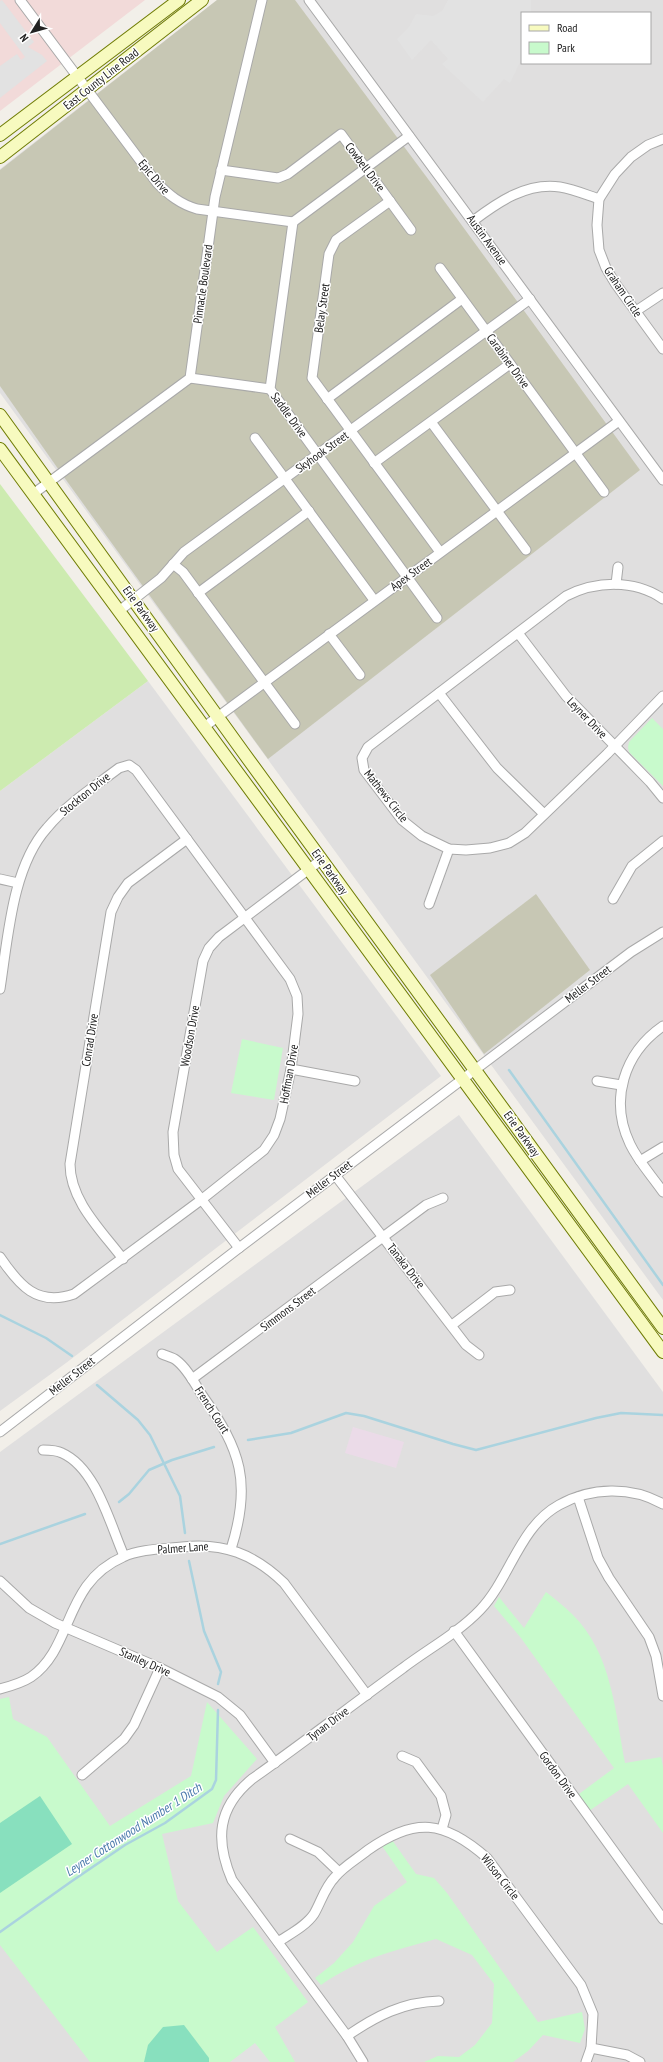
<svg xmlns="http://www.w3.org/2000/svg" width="663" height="2062" font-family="'PT Sans Narrow',sans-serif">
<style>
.residential{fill:#e0dfdf;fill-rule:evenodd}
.commercial{fill:#f2dad9}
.industrial{fill:#ebdbe8}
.construction{fill:#c7c7b4}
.grass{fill:#cdebb0}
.park{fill:#c8facc}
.pitch{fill:#88e0be}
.parking{fill:#e2e2e2}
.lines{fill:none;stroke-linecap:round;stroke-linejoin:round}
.stream{stroke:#aad3df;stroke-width:2.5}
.street-casing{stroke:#a9a9a9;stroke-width:11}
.secondary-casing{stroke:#707d05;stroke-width:14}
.street{stroke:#fff;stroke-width:9}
.secondary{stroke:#f7fabf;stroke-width:12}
.labels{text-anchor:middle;stroke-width:3;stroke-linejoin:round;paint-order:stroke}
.street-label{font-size:12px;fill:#222;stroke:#fff}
.water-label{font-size:13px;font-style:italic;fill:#4a7aab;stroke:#fff}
</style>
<rect width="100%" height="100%" fill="#f2efe9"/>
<!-- residential -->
<g class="residential">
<path d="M217,0h446v1300l-663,-907v-224zM522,13h128v50h-128z"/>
<polygon points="148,681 441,1076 66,1363 0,1411 0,791"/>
<polygon points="459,1115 663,1392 663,2062 0,2062 0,1452"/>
</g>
<!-- commercial -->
<polygon class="commercial" points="0,0 145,0 0,111"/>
<!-- industrial -->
<polygon class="industrial" points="353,1427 404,1442 396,1468 345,1453"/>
<!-- construction -->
<g class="construction">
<polygon points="217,0 295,0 431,183 640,470 268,759 61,473 0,386 0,170"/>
<polygon points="536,894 590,970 484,1054 430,975"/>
</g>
<!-- grass -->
<polygon class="grass" points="0,484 148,681 0,791"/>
<!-- park -->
<g class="park">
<polygon points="652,718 663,729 663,786 629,752 628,747 629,742"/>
<polygon points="242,1039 283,1048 274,1100 231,1093"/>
<path d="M546,1592c9,7 18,14 26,22 40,39 43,97 53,149l36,-6 2,10v66l-35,-49 -39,27 -10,-17 35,-26 -93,-130 -27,-32 5,-9 25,31z"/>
<polygon points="9,1697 13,1719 47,1737 110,1826 191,1776 207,1702 257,1759 224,1796 213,1823 162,1834 178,1901 217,1952 253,1927 308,2002 275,2027 295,2062 90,2062 0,1945 0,1699"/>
<path d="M392,1840l24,34 18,4 13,15 91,129 44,-10 3,17 -5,14 -37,-8 -15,16 -15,11h-89l14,-6 21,1 16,-12 17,-22 2,-39 -22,-29 -36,-16c-43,12 -78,20 -115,46l-6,-7 19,-15 19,-21 21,-36 33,-24 -25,-36z"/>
</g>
<!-- pitch -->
<g class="pitch">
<polygon points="40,1796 72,1844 0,1893 0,1823"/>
<polygon points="184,2025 209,2058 209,2062 144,2062 148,2045 163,2027"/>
</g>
<!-- parking -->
<g class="parking">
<polygon points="2,0 34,42 28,47 42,55 47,61 0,98 0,66 17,54 21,60 25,57 0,23 0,1"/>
<polygon points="448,0 531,0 531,13 522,13 522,58 510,83 504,79 483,102 442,64 448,59 431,40 412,60 397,39 409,27 416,14 433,16 442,11"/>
<polygon points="255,2043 270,2062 230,2062"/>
</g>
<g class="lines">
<!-- stream -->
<g class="stream">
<polyline points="509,1070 663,1285"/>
<polyline points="0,1315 46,1338 72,1356"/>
<polyline points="97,1385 138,1420 150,1435 180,1496 185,1533"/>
<polyline points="248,1440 291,1433 346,1413 364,1416 453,1444 476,1450 596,1418 621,1413 663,1415"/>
<polyline points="119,1502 129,1494 149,1470 172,1460 214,1447"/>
<polyline points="0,1544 85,1514"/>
<polyline points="189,1561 204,1631 221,1672 218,1684"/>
<polyline points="0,1932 72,1881 125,1845 165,1823 212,1789 216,1780 218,1710"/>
</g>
<defs>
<g id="street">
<path d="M20,0l137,183c12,12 23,21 40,26l96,13"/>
<polyline points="309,0 663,480"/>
<polyline points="663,139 648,145 631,157 615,174 599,199 597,225 599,250 606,268 615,283 663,349"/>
<polyline points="221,170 278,178 288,174 341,134 411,230"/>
<polyline points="390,201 336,240 329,254 312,378 440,552"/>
<path d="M473,221c25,-19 54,-39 87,-34 13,2 27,8 39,12"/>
<polyline points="293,222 270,389 437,618"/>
<polyline points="293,222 409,136"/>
<polyline points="440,268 604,492"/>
<polyline points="636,311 663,293"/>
<polyline points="190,378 270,389"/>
<polyline points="327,399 462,299"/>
<polyline points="431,422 526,550"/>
<polyline points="255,438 374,600"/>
<polyline points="374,463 510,364"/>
<polyline points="33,494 190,378 215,197 262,0"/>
<polyline points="173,564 183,572 295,724"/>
<polyline points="616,584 618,567"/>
<polyline points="198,593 309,511"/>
<path d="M663,599c-29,-20 -67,-18 -97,-3l-198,151 -6,11 2,12 38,50 20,16 27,13 17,1 24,-2 19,-5 16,-10 82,-79 56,-58"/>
<polyline points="119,611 161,578 184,552 530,299"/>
<polyline points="518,633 566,696 650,782 663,798"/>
<polyline points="329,634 360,675"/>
<polyline points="439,693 497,768 544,814"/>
<polyline points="204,727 619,421"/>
<polyline points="0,879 18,883"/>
<polyline points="613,899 632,866 663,841"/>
<polyline points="429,904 449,849"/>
<path d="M0,989c8,-51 12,-122 47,-161 21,-25 47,-41 72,-60l10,-3 7,5 154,209 7,17 1,18 -7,55 -11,50 -6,16 -10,15 -63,50 -127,94c-37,13 -55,-9 -74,-37"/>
<path d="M663,1026c-39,27 -54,74 -33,118 8,17 22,32 33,48"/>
<polyline points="291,1069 355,1081"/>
<polyline points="597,1081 621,1085"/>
<polyline points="640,1161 663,1147"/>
<polyline points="335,1175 466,1345 479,1355"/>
<polyline points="239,1248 178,1169 174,1155 173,1132 203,961 209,948 219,937 321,860"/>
<path d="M123,1259c-21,-28 -53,-58 -53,-95l41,-252 7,-15 10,-14 59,-44"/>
<polyline points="452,1325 495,1292 510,1290"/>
<path d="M162,1354c4,2 10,3 14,6 11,8 19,24 26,35 39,55 50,88 29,154"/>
<polyline points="192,1379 426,1205 443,1198"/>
<polyline points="0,1432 239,1248 631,952 663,932"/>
<path d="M43,1450c6,0 13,0 19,3 34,15 48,71 62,103"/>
<polyline points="578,1497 598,1558 609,1578 649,1637 656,1656 663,1696"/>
<polyline points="0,1581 29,1608 55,1623 160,1668 218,1697 240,1715 275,1763"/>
<polyline points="454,1631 663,1919"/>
<path d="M0,1689c11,-3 22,-6 31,-12 43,-30 32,-94 92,-120 17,-8 40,-8 59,-10 41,-5 72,7 102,36l83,112"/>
<polyline points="402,1756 416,1762 441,1796 446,1815 442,1829"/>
<polyline points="82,1775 124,1739 134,1725 160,1668"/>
<polyline points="290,1839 318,1852 339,1872"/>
<path d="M278,1942c12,-8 28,-16 36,-28 7,-12 11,-27 21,-37 9,-11 22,-18 33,-27 47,-33 76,-30 119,8l94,127 12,29 -2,34 -5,14"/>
<path d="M347,2036c29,-20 56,-34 92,-35"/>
<polyline points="591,2048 627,2055 640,2062"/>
<path d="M363,2062l-16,-26 -115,-156c-17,-40 -15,-72 20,-101 51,-36 100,-74 151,-111 25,-19 55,-35 77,-58 30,-31 39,-83 79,-105 32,-18 72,-19 104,-1"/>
</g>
<g id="secondary">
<polyline points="0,135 179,0"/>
<polyline points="0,157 202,0"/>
<polyline points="0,415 243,752 663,1328"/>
<polyline points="0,449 663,1352"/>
</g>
</defs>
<!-- street casing -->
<use href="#street" class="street-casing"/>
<!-- secondary casing -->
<use href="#secondary" class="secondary-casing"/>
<!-- street -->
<use href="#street" class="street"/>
<!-- secondary -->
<use href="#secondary" class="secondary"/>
</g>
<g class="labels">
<!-- street labels -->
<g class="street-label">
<text transform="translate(101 79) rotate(-38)" y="4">East County Line Road</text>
<text transform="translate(365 167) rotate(53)" y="4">Cowbell Drive</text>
<text transform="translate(154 177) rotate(50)" y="4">Epic Drive</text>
<text transform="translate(487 240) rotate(54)" y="4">Austin Avenue</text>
<text transform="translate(203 284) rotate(-82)" y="4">Pinnacle Boulevard</text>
<text transform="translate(623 292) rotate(56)" y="4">Graham Circle</text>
<text transform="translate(322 308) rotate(-82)" y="4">Belay Street</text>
<text transform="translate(508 361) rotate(54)" y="4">Carabiner Drive</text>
<text transform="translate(289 415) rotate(54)" y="4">Saddle Drive</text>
<text transform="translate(322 452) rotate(-36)" y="4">Skyhook Street</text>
<text transform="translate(411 574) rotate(-36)" y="4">Apex Street</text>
<text transform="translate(141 609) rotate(54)" y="4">Erie Parkway</text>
<text transform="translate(587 718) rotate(46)" y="4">Leyner Drive</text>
<text transform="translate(85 794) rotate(-39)" y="4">Stockton Drive</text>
<text transform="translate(386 796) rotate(52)" y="4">Mathews Circle</text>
<text transform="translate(330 872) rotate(54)" y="4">Erie Parkway</text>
<text transform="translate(588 984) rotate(-37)" y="4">Meller Street</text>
<text transform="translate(190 1036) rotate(-80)" y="4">Woodson Drive</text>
<text transform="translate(90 1040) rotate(-81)" y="4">Conrad Drive</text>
<text transform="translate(289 1074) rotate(-80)" y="4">Hoffman Drive</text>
<text transform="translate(522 1134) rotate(54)" y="4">Erie Parkway</text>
<text transform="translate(329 1179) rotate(-37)" y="4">Meller Street</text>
<text transform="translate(406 1266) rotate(52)" y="4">Tanaka Drive</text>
<text transform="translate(288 1309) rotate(-37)" y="4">Simmons Street</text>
<text transform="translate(72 1376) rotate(-38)" y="4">Meller Street</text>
<text transform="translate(212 1410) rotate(57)" y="4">French Court</text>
<text transform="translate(183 1548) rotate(-4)" y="4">Palmer Lane</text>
<text transform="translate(145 1662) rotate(24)" y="4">Stanley Drive</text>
<text transform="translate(328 1724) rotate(-37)" y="4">Tynan Drive</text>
<text transform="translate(558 1775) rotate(54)" y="4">Gordon Drive</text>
<text transform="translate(500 1877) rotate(52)" y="4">Wilson Circle</text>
</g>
<!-- water labels -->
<g class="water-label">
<text transform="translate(133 1829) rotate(-33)" y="5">Leyner Cottonwood Number 1 Ditch</text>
</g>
</g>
<!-- legend -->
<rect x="521" y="12" width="130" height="52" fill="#ffffff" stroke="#a7a7a7"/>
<rect x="529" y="25" width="20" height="6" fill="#f7fabf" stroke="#a7a7a7"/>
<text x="557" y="32" font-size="12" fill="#222222">Road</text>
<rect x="529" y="42" width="20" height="12" fill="#c8facc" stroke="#a7a7a7"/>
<text x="557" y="52" font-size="12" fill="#222222">Park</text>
<!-- north arrow -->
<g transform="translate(32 32) rotate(233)" stroke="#ffffff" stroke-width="3" paint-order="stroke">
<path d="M0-3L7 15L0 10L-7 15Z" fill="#222222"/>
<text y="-6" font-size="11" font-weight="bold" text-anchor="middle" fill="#222222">N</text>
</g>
</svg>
